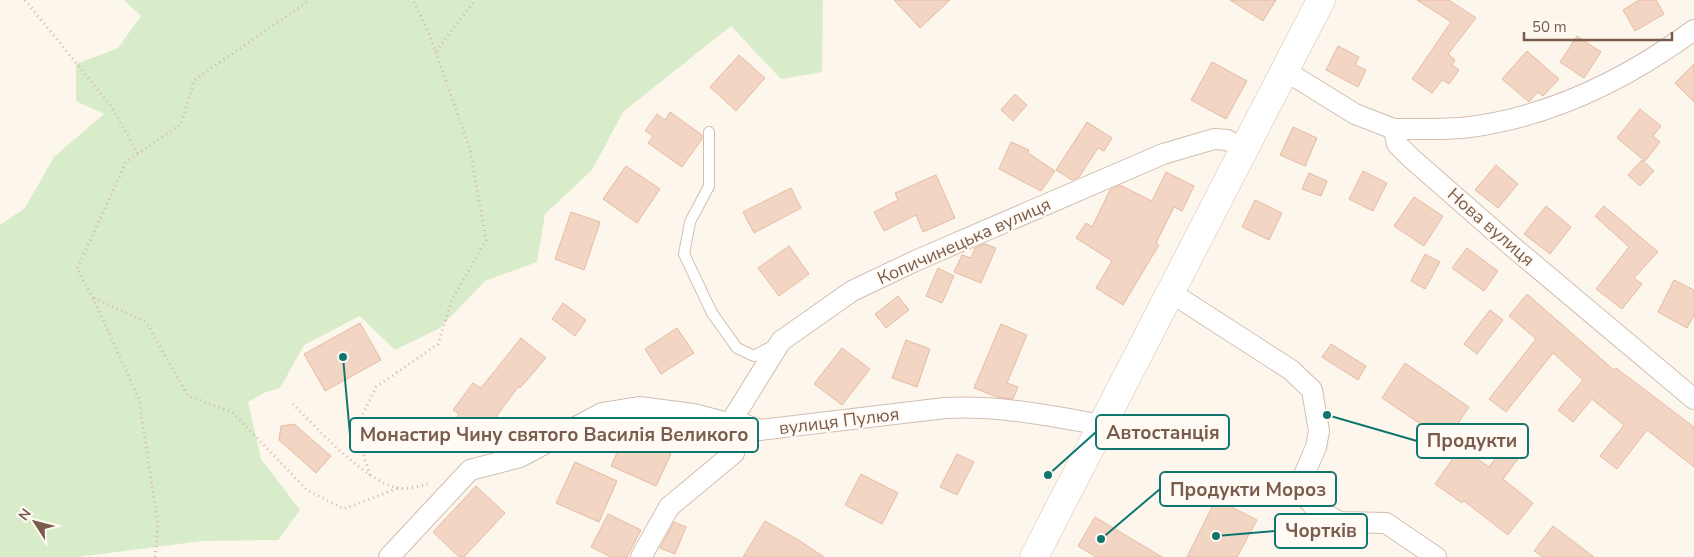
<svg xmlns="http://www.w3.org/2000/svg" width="1694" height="557" font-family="'Nunito Sans',sans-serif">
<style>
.green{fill:#d8ecc9}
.building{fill:#f3d5c3;stroke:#e6bba3}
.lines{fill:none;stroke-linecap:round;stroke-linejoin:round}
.lane-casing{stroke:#d1beb0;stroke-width:12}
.street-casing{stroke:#d1beb0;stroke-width:22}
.secondary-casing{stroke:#d6c0b0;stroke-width:29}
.path{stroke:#d9b8a5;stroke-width:3;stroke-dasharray:1 4;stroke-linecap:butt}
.lane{stroke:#fff;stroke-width:10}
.street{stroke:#fff;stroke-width:20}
.secondary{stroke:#fff;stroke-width:28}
.labels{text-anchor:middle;stroke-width:4.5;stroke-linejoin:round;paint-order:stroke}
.street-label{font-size:18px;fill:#7a5c4d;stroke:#fffaf3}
.leader{fill:none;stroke:#0f766e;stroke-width:2}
.callout-dot{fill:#0f766e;stroke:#fffaf3;stroke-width:2}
.callout{fill:#fffaf3;stroke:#0f766e;stroke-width:2}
.callout-label{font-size:19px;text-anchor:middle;font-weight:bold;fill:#7a5c4d}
</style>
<rect width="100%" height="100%" fill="#fdf6ec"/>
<!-- green -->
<polygon class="green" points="124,0 823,0 822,72 781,79 731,26 623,112 592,170 545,214 537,262 485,281 440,328 395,350 360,316 304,345 280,388 266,392 248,402 261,459 300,510 278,540 202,541 78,557 0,557 0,225 25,208 54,157 104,114 76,101 76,64 118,48 141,16"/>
<!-- building -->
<g class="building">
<polygon points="894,0 950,0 920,28"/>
<polygon points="1230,0 1276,0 1263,21"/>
<polygon points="1417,0 1449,0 1476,18 1448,54 1455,60 1452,65 1459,70 1449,84 1442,80 1432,93 1412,79 1451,22"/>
<polygon points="1639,0 1656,0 1664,14 1635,31 1623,10"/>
<polygon points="1577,36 1601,52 1584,78 1560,62"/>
<polygon points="1338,46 1359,57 1355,65 1366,70 1358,87 1326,70"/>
<polygon points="1527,51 1559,79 1543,96 1538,92 1529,102 1502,79"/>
<polygon points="739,55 765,78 736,111 710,87"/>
<polygon points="1212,62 1247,81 1226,119 1191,100"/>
<polygon points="1694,64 1694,102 1675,83"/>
<polygon points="1015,94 1027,105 1013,121 1001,110"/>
<polygon points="1640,109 1661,126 1653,136 1660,142 1645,161 1617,138"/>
<polygon points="670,112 702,135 702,139 682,167 648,143 653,136 645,131 657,114 665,120"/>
<polygon points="1087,122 1112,138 1104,151 1098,148 1079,177 1072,180 1056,170"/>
<polygon points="1293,127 1317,138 1305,166 1280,155"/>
<polygon points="1011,142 1029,150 1028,153 1055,171 1041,191 999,169"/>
<polygon points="1642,160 1654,171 1640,186 1628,175"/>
<polygon points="1496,165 1518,184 1498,208 1475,190"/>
<polygon points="626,166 660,189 637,223 603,199"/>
<polygon points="1363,171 1387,183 1373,211 1349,199"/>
<polygon points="1166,172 1194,186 1182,211 1174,207 1156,243 1159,245 1123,305 1096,288 1112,261 1076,238 1086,223 1092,227 1110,190 1120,185 1152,201"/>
<polygon points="1309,173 1327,181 1321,196 1302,189"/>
<polygon points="936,175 955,218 923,232 916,215 884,231 874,212 898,200 895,193"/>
<polygon points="791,188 801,208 754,233 743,212"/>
<polygon points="1414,197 1443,216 1424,246 1394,226"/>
<polygon points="1255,200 1282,213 1269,240 1242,227"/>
<polygon points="1546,206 1571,227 1550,254 1524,234"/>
<polygon points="1604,206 1658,252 1634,278 1642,284 1622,309 1596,289 1629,247 1595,216"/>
<polygon points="571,212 600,222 584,270 555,259"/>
<polygon points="985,244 996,248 981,283 954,272 962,255 971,258 975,248"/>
<polygon points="789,246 809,274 779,296 758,268"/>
<polygon points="1467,248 1498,271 1484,291 1452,268"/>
<polygon points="1425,254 1440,262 1425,289 1411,281"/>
<polygon points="938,268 954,276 942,303 926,296"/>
<polygon points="1674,280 1694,290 1694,315 1687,328 1658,312"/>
<polygon points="1527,294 1614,370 1616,368 1694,427 1694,467 1647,430 1617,469 1600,456 1624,425 1592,399 1573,422 1558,410 1583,380 1553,353 1506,412 1489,399 1536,339 1509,316"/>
<polygon points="898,296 909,310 886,328 875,314"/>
<polygon points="563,303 586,320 575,336 552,319"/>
<polygon points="1490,310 1503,320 1477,354 1464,344"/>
<polygon points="360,323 381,360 325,391 304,354"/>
<polygon points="1001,324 1027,335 1007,383 1018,387 1013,399 997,397 974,388"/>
<polygon points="677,328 694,353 661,374 645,349"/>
<polygon points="521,338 546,358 520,388 518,387 485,432 475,424 468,434 452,423 459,414 453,410 473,383 481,388"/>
<polygon points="906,340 930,349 917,387 892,378"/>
<polygon points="1331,344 1366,366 1358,380 1322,357"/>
<polygon points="842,348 870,369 842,405 814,384"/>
<polygon points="1405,363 1469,407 1446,441 1382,398"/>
<polygon points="294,424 331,456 316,473 279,440 281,426"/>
<polygon points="626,433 671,454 656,486 611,466"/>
<polygon points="1514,433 1529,444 1503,479 1533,503 1508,535 1464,501 1462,503 1435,484 1461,447 1489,467"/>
<polygon points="957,454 974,462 957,495 940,487"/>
<polygon points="575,462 617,481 599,522 556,503"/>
<polygon points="861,474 898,493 882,524 845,505"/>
<polygon points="476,486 505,513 464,557 459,557 433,532"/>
<polygon points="1216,499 1257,520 1237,557 1187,557"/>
<polygon points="608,514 641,530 627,557 611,557 591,547"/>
<polygon points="1095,517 1162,557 1096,557 1078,546"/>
<polygon points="765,521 800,541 824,557 743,557"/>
<polygon points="674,522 686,527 675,554 660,548"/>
<polygon points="1553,526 1594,557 1543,557 1534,551"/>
</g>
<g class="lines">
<defs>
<polyline id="lane" points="709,132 709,186 690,222 684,254 712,313 737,348 754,356 776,344"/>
<g id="street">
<polyline points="1284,70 1355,114 1394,129 1397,144 1411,158 1507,242 1694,399"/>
<path d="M1394,129c25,0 51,1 76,-2 83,-11 157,-48 224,-97"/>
<polyline points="1170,292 1291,370 1312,390 1319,431 1316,447 1304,475 1302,488 1305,496 1317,510 1340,522 1386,523 1436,557"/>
<path d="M389,557l81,-87 50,-13 82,-44 37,-6 54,7 35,9 4,-3 28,10 185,-22c54,-3 105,8 157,17"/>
<polyline points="641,557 669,507 734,453 732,420 781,341 852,291 915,261 1163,154 1214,139 1227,140 1244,148"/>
</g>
<polyline id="secondary" points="1034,557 1321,0"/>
</defs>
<!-- lane casing -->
<use href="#lane" class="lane-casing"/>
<!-- street casing -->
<use href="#street" class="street-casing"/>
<!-- secondary casing -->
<use href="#secondary" class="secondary-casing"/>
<!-- path -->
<g class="path">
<polyline points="25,0 111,106 138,154"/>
<polyline points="436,51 475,0"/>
<polyline points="94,298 146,322 188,396 232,412 307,490 344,509 398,488"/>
<path d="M293,404c25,25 70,76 105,84 8,2 22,-2 30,-4"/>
<polyline points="370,475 355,430 376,387 438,344 452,300 486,240 470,149 430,36 413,0"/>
<polyline points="155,557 158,525 139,399 93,298 77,269 126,162 181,124 194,80 310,0"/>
</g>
<!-- lane -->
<use href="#lane" class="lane"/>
<!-- street -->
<use href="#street" class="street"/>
<!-- secondary -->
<use href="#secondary" class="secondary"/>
</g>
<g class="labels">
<!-- street labels -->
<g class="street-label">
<text transform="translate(1491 227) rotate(41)" y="6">Нова вулиця</text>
<text transform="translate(964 241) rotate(-24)" y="6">Копичинецька вулиця</text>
<text transform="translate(839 421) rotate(-7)" y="6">вулиця Пулюя</text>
</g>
</g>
<!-- callouts -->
<path class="leader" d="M1048 475L1096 432M343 357L350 435M1327 415L1417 441M1101 539L1160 489M1216 536L1275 531"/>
<g class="callout-dot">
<circle cx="1048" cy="475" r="5"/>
<circle cx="343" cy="357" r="5"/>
<circle cx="1327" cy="415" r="5"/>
<circle cx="1101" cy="539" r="5"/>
<circle cx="1216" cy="536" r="5"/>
</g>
<g class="callout">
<rect x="1096" y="415" width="133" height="34" rx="5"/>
<rect x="350" y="418" width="408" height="34" rx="5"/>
<rect x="1417" y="424" width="111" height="34" rx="5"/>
<rect x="1160" y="472" width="176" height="34" rx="5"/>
<rect x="1275" y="514" width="92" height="34" rx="5"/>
</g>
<g class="callout-label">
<text x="1163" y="439">Автостанція</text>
<text x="554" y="441">Монастир Чину святого Василія Великого</text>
<text x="1472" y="447">Продукти</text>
<text x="1248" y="496">Продукти Мороз</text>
<text x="1321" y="537">Чортків</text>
</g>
<!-- north arrow -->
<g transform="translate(35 522) rotate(306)" stroke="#fffaf3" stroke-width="4" paint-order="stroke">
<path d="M0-4L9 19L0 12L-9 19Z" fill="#7a5c4d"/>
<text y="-8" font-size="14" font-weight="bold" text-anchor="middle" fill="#7a5c4d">N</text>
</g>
<!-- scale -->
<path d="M1524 32v8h148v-8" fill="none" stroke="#7a5c4d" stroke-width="2.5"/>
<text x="1532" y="32" font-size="15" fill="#7a5c4d" stroke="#fffaf3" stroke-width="4" paint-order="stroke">50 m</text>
</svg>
